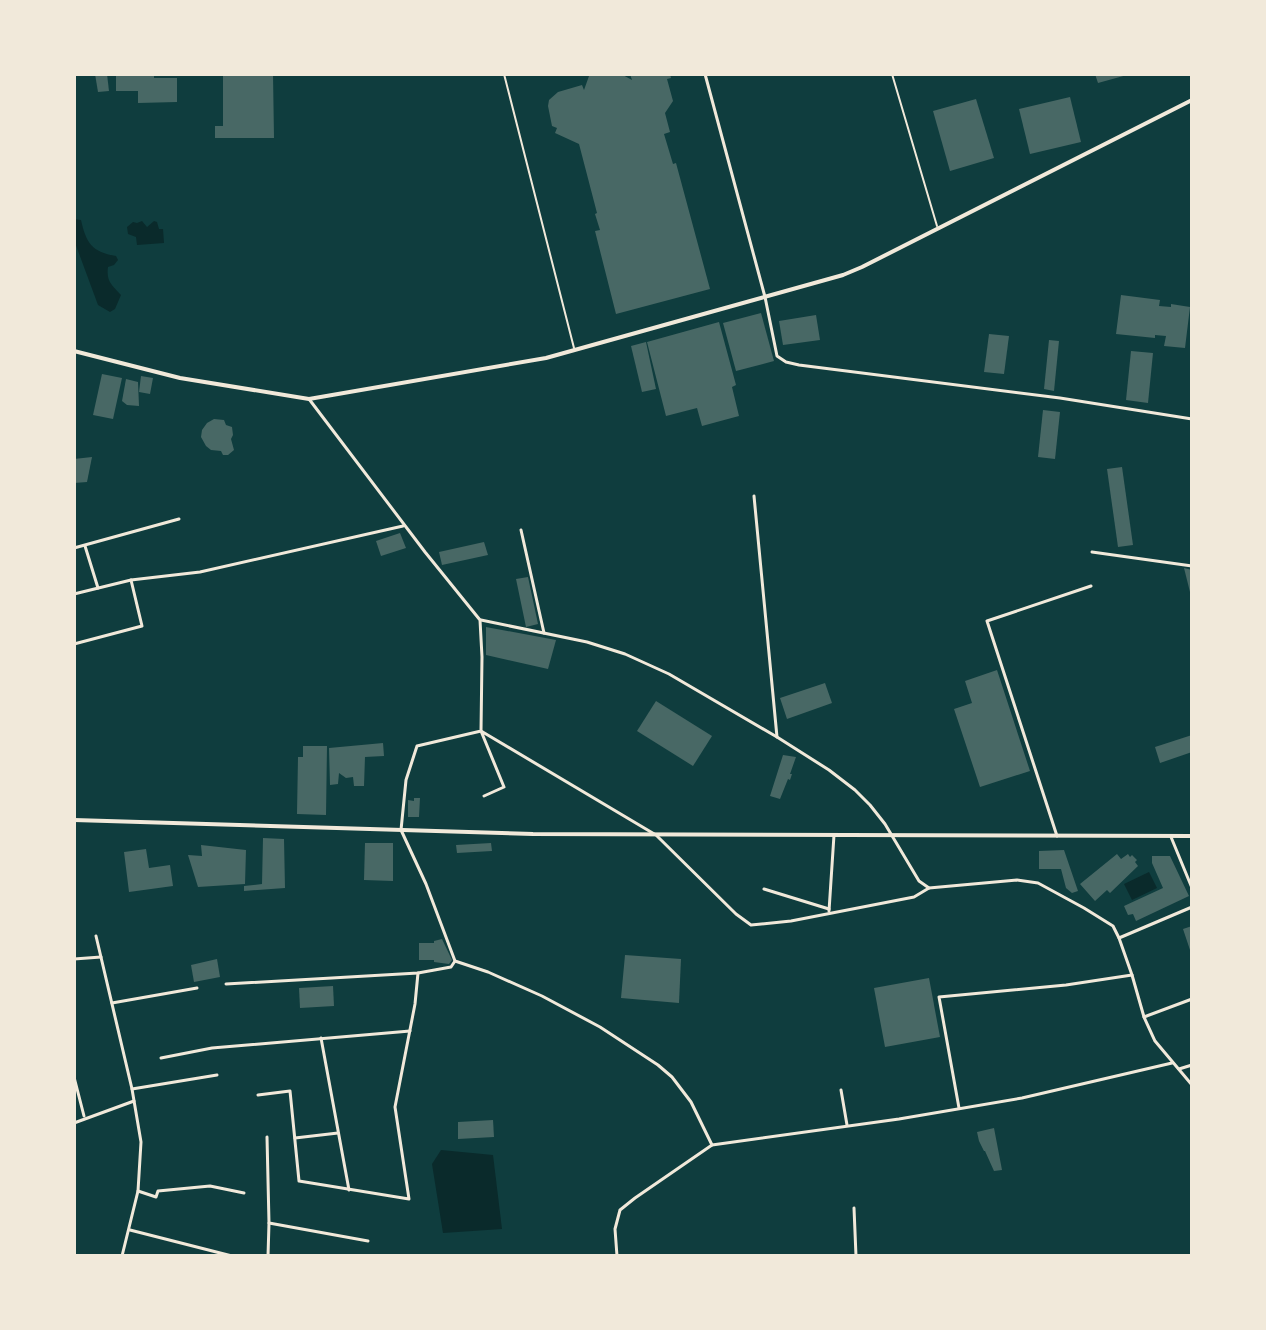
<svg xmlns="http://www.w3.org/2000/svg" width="1266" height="1330" font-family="Figtree,sans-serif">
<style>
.water{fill:#0a2a2b}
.building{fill:#486865}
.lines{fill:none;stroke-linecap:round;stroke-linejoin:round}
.service{stroke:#f1e9da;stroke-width:2}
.minor{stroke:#f1e9da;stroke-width:3}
.tertiary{stroke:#f1e9da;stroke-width:4}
.secondary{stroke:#f1e9da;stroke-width:4}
</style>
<rect width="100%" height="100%" fill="#0f3d3e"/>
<!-- water -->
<g class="water">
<path d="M74,219l7,1c5,22 10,32 35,36l2,4 -4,5 -6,2c-2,15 4,18 13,28l-6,14 -5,3 -12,-7 -24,-65z"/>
<polygon points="142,221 147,227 154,221 157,222 159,229 163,229 164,243 137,245 136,237 128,234 127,227 133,222 137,223"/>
<polygon points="1149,872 1157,888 1132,900 1124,884"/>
<polygon points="441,1150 493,1155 502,1229 443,1233 432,1164"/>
</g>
<!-- building -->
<g class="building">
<polygon points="95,74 107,74 109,91 98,92"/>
<polygon points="116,74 154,74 154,78 177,78 177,102 138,103 138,91 116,91"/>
<polygon points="223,74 273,74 274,138 215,138 215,126 223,126"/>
<polygon points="588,74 621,74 632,80 630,74 670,74 671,78 667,79 673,101 665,113 670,132 664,134 673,164 676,163 710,289 616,314 595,231 600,230 595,214 597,213 579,144 555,133 557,128 552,126 548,106 549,100 558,92 582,85 584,90 589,76"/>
<polygon points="1095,74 1127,74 1127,75 1098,83"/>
<polygon points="1070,97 1081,142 1030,154 1019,109"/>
<polygon points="976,99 994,158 950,171 933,111"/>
<polygon points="1121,295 1160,300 1159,306 1171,307 1171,304 1190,307 1185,348 1164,346 1166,336 1155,335 1155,338 1116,334"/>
<polygon points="761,313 774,361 736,371 723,323"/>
<polygon points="816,315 820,340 783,345 779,321"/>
<polygon points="719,322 736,385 732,387 739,416 702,426 697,408 666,416 647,342"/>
<polygon points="989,334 1009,336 1004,374 984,372"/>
<polygon points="1049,340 1059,341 1054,391 1044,389"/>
<polygon points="646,342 656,389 642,392 631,346"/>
<polygon points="1131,351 1153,353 1148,403 1126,400"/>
<polygon points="102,374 122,378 113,419 93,415"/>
<polygon points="141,376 153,378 150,394 139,392"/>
<polygon points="126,379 138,382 139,406 127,405 122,401"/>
<polygon points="1043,410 1060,412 1055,459 1038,457"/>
<polygon points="214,419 224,420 226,425 232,427 233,435 231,439 234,450 228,455 223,455 221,451 211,450 206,446 201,437 202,430 207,423"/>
<polygon points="92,457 87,482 74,483 74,459"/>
<polygon points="1122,467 1133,545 1118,547 1107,469"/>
<polygon points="400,533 406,548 381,556 376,541"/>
<polygon points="484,542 488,555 442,565 439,552"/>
<polygon points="1184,568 1192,570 1192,596 1191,596"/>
<polygon points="528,577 538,624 526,627 516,579"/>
<polygon points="486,627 556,640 548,669 486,655"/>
<polygon points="997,670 1030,771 980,787 954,709 972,703 965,681"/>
<polygon points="825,683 832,703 787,719 780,698"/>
<polygon points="656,701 712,736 693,766 637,731"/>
<polygon points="1192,735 1192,752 1160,763 1155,747"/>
<polygon points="383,743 384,756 365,757 364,786 354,786 353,777 346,778 339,773 338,784 330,785 329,748"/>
<polygon points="303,746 327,746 326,815 297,814 298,757 303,757"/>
<polygon points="783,755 796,757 790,774 792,774 790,780 788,779 780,799 770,796"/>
<polygon points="414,798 420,798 419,817 408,817 408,800 414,801"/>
<polygon points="263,838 284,839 285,888 244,891 244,886 262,884"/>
<polygon points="365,843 393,843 393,881 364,880"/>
<polygon points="491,843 492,851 457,853 456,845"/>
<polygon points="201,845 246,850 245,884 198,887 188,855 202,856"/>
<polygon points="146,849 149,868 170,865 173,886 129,892 124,852"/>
<polygon points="1064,850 1078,891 1072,893 1066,888 1061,869 1039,869 1039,851"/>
<polygon points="1117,854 1121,859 1128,854 1130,857 1132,855 1137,860 1135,862 1138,866 1110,893 1107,890 1095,901 1080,884"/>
<polygon points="1152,856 1170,856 1189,896 1136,921 1133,914 1128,915 1124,906 1163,888 1152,863"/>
<polygon points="1192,926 1192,953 1191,953 1183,929"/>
<polygon points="442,939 452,960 449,964 434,962 434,960 419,960 419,943 434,943 434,941"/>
<polygon points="625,955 681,959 679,1003 621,998"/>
<polygon points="217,959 220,977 194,982 191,965"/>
<polygon points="929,978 940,1037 885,1047 874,988"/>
<polygon points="333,986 334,1006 300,1008 299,988"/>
<polygon points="493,1120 494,1137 458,1139 458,1122"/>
<polygon points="994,1128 1002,1170 994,1171 985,1151 984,1151 979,1141 977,1132"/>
</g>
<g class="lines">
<!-- service -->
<g class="service">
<polyline points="504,74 574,348"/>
<polyline points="892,74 937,226"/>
</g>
<!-- minor -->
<g class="minor">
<polyline points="705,74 765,297 777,356 786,362 799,365 1060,398 1192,419"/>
<polyline points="309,399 425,552 480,620 482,657 481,731 417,746 406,780 401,830 426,884 455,961 488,972 542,996 600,1027 658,1065 672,1077 691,1102 712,1145"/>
<polyline points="754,496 777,737"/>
<polyline points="521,530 544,633"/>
<polyline points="85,546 98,588"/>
<polyline points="74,548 179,519"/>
<polyline points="1092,552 1192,566"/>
<polyline points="74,594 131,580 200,572 403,526"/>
<polyline points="481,620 587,642 625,654 669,674 777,737 829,770 855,790 870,805 885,824 919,881 929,888 1017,880 1038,883 1084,908 1113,926 1119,938 1132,975 1144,1017 1155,1041 1192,1085"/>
<polyline points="74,644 142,626 131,580"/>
<polyline points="484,796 504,787 481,731 656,835 736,914 751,925 791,921 914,897 929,888"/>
<polyline points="1057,836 987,621 1091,586"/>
<polyline points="1171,837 1192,888"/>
<polyline points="764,889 829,909"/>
<polyline points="829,911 834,835"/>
<polyline points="96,936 132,1089 141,1142 138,1191 122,1256"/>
<polyline points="1119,938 1192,907"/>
<polyline points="74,959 101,957"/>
<polyline points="226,984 418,973 451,967 455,961"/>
<polyline points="112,1003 197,988"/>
<polyline points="1144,1017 1192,999"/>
<polyline points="321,1038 349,1190"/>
<polyline points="161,1058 212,1048 410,1031"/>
<polyline points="1179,1069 1192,1065"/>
<polyline points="74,1077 84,1116"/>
<polyline points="132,1089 217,1075"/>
<polyline points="841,1090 847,1125"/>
<polyline points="258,1095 290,1091 299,1181 409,1199 395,1107 415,1004 418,973"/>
<polyline points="959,1108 939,997 1066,985 1132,975"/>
<polyline points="74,1123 134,1101"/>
<polyline points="267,1137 269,1223 268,1256"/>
<polyline points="295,1138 338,1133"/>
<polyline points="138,1191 156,1197 158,1191 210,1186 244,1193"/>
<polyline points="854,1208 856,1256"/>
<polyline points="269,1223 368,1241"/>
<polyline points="130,1230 232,1256"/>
<polyline points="617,1256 615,1229 620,1210 635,1198 712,1145 899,1119 1022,1098 1172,1063"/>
</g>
<!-- tertiary -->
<polyline class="tertiary" points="74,351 180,378 309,399 546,358 843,275 862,267 1192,100"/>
<!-- secondary -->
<polyline class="secondary" points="74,820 533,834 1192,836"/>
</g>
<!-- border -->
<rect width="1266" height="1330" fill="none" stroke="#f1e9da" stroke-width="152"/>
</svg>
